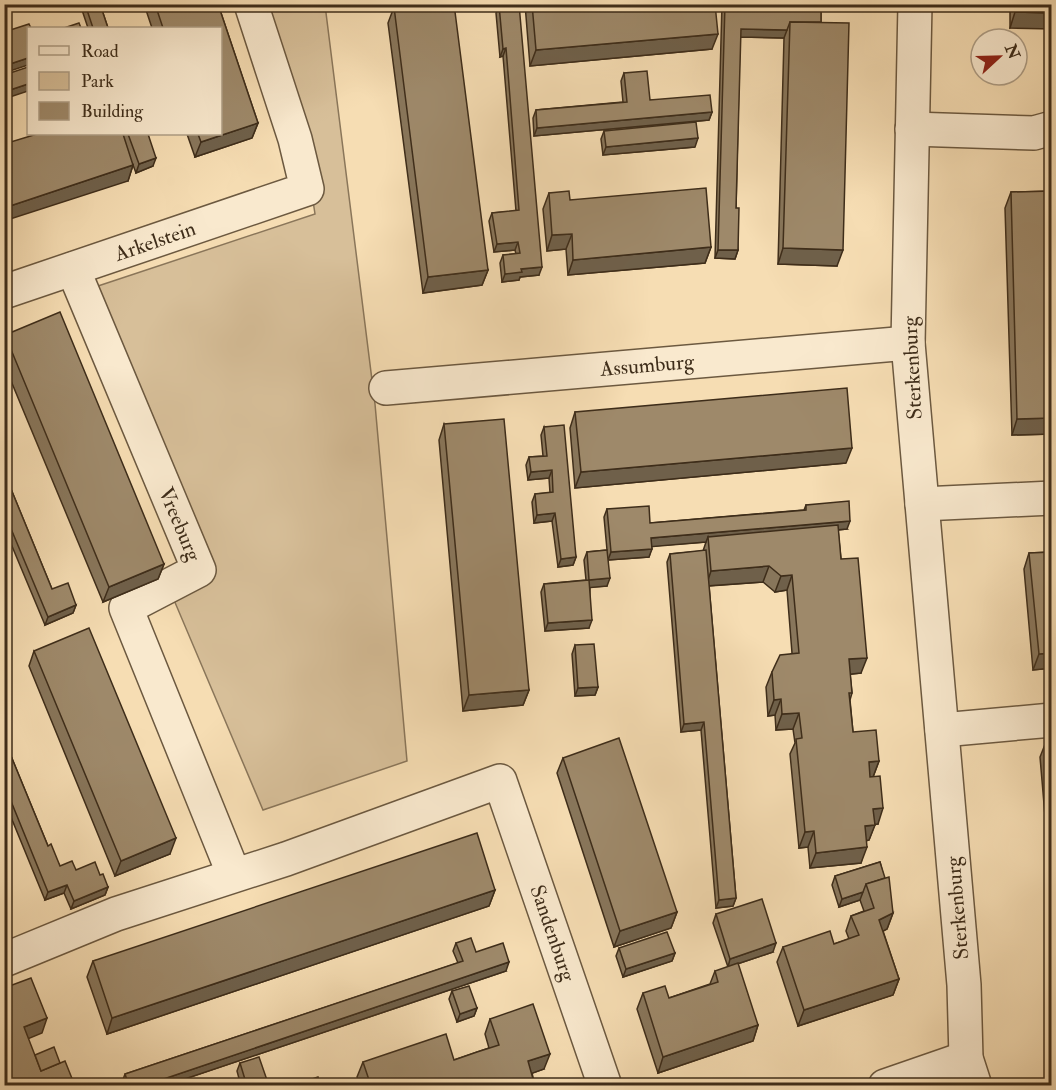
<svg xmlns="http://www.w3.org/2000/svg" width="1056" height="1090" font-family="'IM FELL Double Pica',serif">
<style>
.green{fill:#d7bf99;stroke:#8a765a;stroke-width:1.5}
.lines{fill:none;stroke-linecap:round;stroke-linejoin:round}
.minor-casing{stroke:#6c5940;stroke-width:36}
.minor{stroke:#f9e9ce;stroke-width:33}
.wall{fill:#88765b;stroke:#3e2d1a;stroke-width:1.5}
.shaded-wall{fill:#6f604a;stroke:#3e2d1a;stroke-width:1.5}
.building{fill:#9e896a;stroke:#3e2d1a;stroke-width:1.5}
.labels{text-anchor:middle;stroke-width:4.5;stroke-linejoin:round;paint-order:stroke}
.street-label{font-size:21px;fill:#3e2d1a;stroke:#f9e9ce}
</style>
<rect width="100%" height="100%" fill="#f6ddb3"/>
<filter id="stains"><feTurbulence type="fractalNoise" baseFrequency=".00333" numOctaves="4"/><feColorMatrix values="0 0 0 0 .2 0 0 0 0 .09 0 0 0 0 .02 0 0 0 .5 -.17"/></filter>
<radialGradient id="worn" r=".72"><stop offset=".6" stop-color="#630" stop-opacity="0"/><stop offset="1" stop-color="#630" stop-opacity=".3"/></radialGradient>
<!-- green -->
<polygon class="green" points="264,5 325,5 375,404 407,761 263,810 171,593 213,575 95,287 315,214 300,116"/>
<g class="lines">
<defs>
<g id="minor">
<polyline points="915,4 908,343 964,985 966,1058 975,1086"/>
<polyline points="912,129 1034,133 1052,128"/>
<polyline points="73,269 199,570 126,608 234,875"/>
<polyline points="4,292 307,189 295,139 251,4"/>
<polyline points="386,388 908,343"/>
<polyline points="922,504 1052,498"/>
<polyline points="942,730 1052,720"/>
<polyline points="4,960 116,914 286,859 500,781 605,1086"/>
<polyline points="885,1086 966,1058"/>
</g>
</defs>
<!-- minor casing -->
<use href="#minor" class="minor-casing"/>
<!-- minor -->
<use href="#minor" class="minor"/>
</g>
<!-- wall -->
<g class="wall">
<polygon points="80,4 100,4 108,28 88,28"/>
<polygon points="144,4 218,4 258,123 252,138 195,157 187,134 220,134 220,28 152,28"/>
<polygon points="510,4 539,275 520,277 519,280 502,282 500,263 503,255 516,254 515,250 494,252 489,221 492,213 516,211 503,56 500,57 496,13 499,5"/>
<polygon points="525,4 715,4 712,49 530,66"/>
<polygon points="722,4 821,4 821,22 837,266 778,264 784,38 740,37 736,208 738,250 735,259 715,258"/>
<polygon points="1010,4 1052,4 1010,28"/>
<polygon points="394,7 488,270 482,285 423,293 388,23"/>
<polygon points="624,73 650,100 712,112 709,120 534,136 533,118 536,110 623,102 621,81"/>
<polygon points="604,131 695,147 603,155 601,139"/>
<polygon points="37,134 148,134 153,166 136,173 133,165 128,181"/>
<polygon points="1052,191 1052,434 1012,435 1005,208 1011,192"/>
<polygon points="549,193 711,247 705,263 568,275 566,249 547,251 543,209"/>
<polygon points="5,335 164,564 158,579 103,602 4,364"/>
<polygon points="575,412 846,463 575,488 570,428"/>
<polygon points="444,424 529,690 523,705 463,711 439,440"/>
<polygon points="544,427 576,557 573,565 558,567 552,521 534,523 532,502 535,494 550,493 549,478 528,480 526,465 529,457 543,456 541,435"/>
<polygon points="4,472 52,589 76,605 73,613 45,625 4,527"/>
<polygon points="806,505 847,529 838,530 841,559 861,673 850,674 852,693 850,700 853,732 879,761 873,777 878,824 875,824 869,840 866,841 861,863 810,868 808,847 799,848 790,754 795,743 793,729 776,730 775,715 768,716 766,687 772,672 792,653 787,590 775,592 763,582 709,586 736,898 733,906 716,908 701,730 681,732 667,562 670,554 703,551 706,542 652,546 649,557 608,560 607,586 590,587 589,628 545,631 541,592 544,584 586,580 584,560 587,552 607,550 604,517 607,509 650,523 804,510"/>
<polygon points="1052,526 1052,668 1033,670 1024,569 1029,553 1051,552 1049,533"/>
<polygon points="575,645 598,687 595,695 575,696 572,654"/>
<polygon points="34,651 170,854 115,876 29,666"/>
<polygon points="4,739 48,846 60,866 100,875 108,887 105,895 71,909 64,893 45,900 4,800"/>
<polygon points="1052,741 1052,851 1048,851 1040,757 1046,742"/>
<polygon points="563,758 677,912 671,928 614,947 557,773"/>
<polygon points="880,862 893,913 887,929 883,931 899,979 893,995 798,1026 777,962 783,947 834,944 849,939 846,931 851,916 864,911 860,900 839,907 832,885 835,876"/>
<polygon points="495,890 489,906 107,1034 87,977 93,961"/>
<polygon points="716,914 773,952 728,967 713,923"/>
<polygon points="456,943 476,952 506,971 164,1086 123,1086 122,1082 125,1074 458,963 453,951"/>
<polygon points="619,948 675,953 672,961 623,977 616,956"/>
<polygon points="715,971 758,1025 753,1041 658,1073 637,1009 643,993 669,998 710,984"/>
<polygon points="452,991 477,1008 474,1016 457,1022 449,999"/>
<polygon points="490,1019 544,1069 532,1073 535,1086 360,1086 357,1077 363,1062 454,1060 489,1048 485,1034"/>
<polygon points="240,1063 268,1083 267,1086 241,1086 237,1071"/>
</g>
<!-- shaded-wall -->
<g class="shaded-wall">
<polygon points="1015,12 1052,13 1052,29 1010,28"/>
<polygon points="741,29 787,30 784,38 738,37"/>
<polygon points="718,34 712,49 530,66 536,50"/>
<polygon points="506,48 503,56 500,57 503,49"/>
<polygon points="28,58 28,65 4,73 4,66"/>
<polygon points="28,84 28,91 4,99 4,92"/>
<polygon points="712,112 709,120 534,136 537,128"/>
<polygon points="258,123 252,138 195,157 201,142"/>
<polygon points="698,138 695,147 603,155 606,147"/>
<polygon points="156,158 153,166 136,173 139,164"/>
<polygon points="133,165 128,181 4,221 4,208"/>
<polygon points="572,234 566,249 547,251 552,235"/>
<polygon points="518,242 515,250 494,252 497,244"/>
<polygon points="711,247 705,263 568,275 573,260"/>
<polygon points="783,248 843,250 837,266 778,264"/>
<polygon points="718,250 738,250 735,259 715,258"/>
<polygon points="542,267 539,275 520,277 519,280 502,282 505,274 521,269"/>
<polygon points="488,270 482,285 423,293 428,277"/>
<polygon points="1052,418 1052,434 1012,435 1017,419"/>
<polygon points="852,448 846,463 575,488 581,472"/>
<polygon points="552,470 549,478 528,480 531,472"/>
<polygon points="555,513 552,521 534,523 537,515"/>
<polygon points="850,521 847,529 709,541 708,537 706,542 648,547 651,538"/>
<polygon points="652,549 649,557 608,560 611,552"/>
<polygon points="576,557 573,565 558,567 561,559"/>
<polygon points="164,564 158,579 103,602 109,587"/>
<polygon points="769,566 763,582 706,586 711,571"/>
<polygon points="792,575 787,590 775,592 781,576"/>
<polygon points="610,578 607,586 586,588 589,580"/>
<polygon points="76,605 73,613 45,625 48,617"/>
<polygon points="592,620 589,628 545,631 548,623"/>
<polygon points="1052,653 1052,668 1033,670 1039,654"/>
<polygon points="867,658 861,673 843,675 849,659"/>
<polygon points="598,687 595,695 575,696 578,688"/>
<polygon points="529,690 523,705 463,711 469,695"/>
<polygon points="781,699 775,715 768,716 774,700"/>
<polygon points="799,713 793,729 776,730 782,714"/>
<polygon points="704,722 701,730 681,732 684,724"/>
<polygon points="879,761 873,777 863,778 869,762"/>
<polygon points="883,808 878,824 867,825 873,809"/>
<polygon points="875,825 869,840 859,841 865,826"/>
<polygon points="814,831 808,847 799,848 805,832"/>
<polygon points="176,838 170,854 115,876 121,861"/>
<polygon points="1052,841 1052,851 1048,851"/>
<polygon points="867,847 861,863 810,868 816,853"/>
<polygon points="67,885 64,893 45,900 48,892"/>
<polygon points="108,887 105,895 71,909 74,901"/>
<polygon points="495,890 489,906 107,1034 112,1018"/>
<polygon points="863,892 860,900 839,907 842,899"/>
<polygon points="736,898 733,906 716,908 719,900"/>
<polygon points="677,912 671,928 614,947 620,931"/>
<polygon points="893,913 887,929 874,936 879,920"/>
<polygon points="776,943 773,952 728,967 730,959"/>
<polygon points="675,953 672,961 623,977 626,969"/>
<polygon points="509,962 506,971 164,1086 143,1086"/>
<polygon points="899,979 893,995 798,1026 804,1010"/>
<polygon points="477,1008 474,1016 457,1022 460,1014"/>
<polygon points="47,1018 42,1033 18,1043 24,1027"/>
<polygon points="758,1025 753,1041 658,1073 663,1057"/>
<polygon points="550,1054 544,1069 522,1077 528,1061"/>
</g>
<!-- building -->
<g class="building">
<polygon points="85,4 100,4 108,28 93,28"/>
<polygon points="155,4 218,4 258,123 201,142 198,134 220,134 220,28 163,28"/>
<polygon points="415,4 454,4 488,270 428,277 394,7"/>
<polygon points="519,4 542,267 521,269 522,272 505,274 503,255 520,253 518,242 497,244 492,213 519,210 506,48 503,49 499,5"/>
<polygon points="532,4 715,4 718,34 536,50"/>
<polygon points="725,4 821,4 821,22 790,22 787,30 741,29 736,208 739,208 738,250 718,250"/>
<polygon points="1016,4 1052,4 1052,13 1015,12"/>
<polygon points="790,22 849,23 843,250 783,248"/>
<polygon points="79,23 81,28 64,28"/>
<polygon points="29,24 31,28 28,28 28,58 4,66 4,32"/>
<polygon points="28,67 28,84 4,92 4,75"/>
<polygon points="647,71 650,100 710,95 712,112 537,128 536,110 627,102 624,73"/>
<polygon points="696,122 698,138 606,147 604,131"/>
<polygon points="37,134 123,134 133,165 4,208 4,144"/>
<polygon points="128,134 148,134 156,158 139,164"/>
<polygon points="706,188 711,247 573,260 572,234 552,235 549,193 569,191 570,200"/>
<polygon points="1052,191 1052,418 1017,419 1011,192"/>
<polygon points="60,312 164,564 109,587 5,335"/>
<polygon points="847,388 852,448 581,472 575,412"/>
<polygon points="504,419 529,690 469,695 444,424"/>
<polygon points="564,425 576,557 561,559 555,513 537,515 535,494 553,492 552,470 531,472 529,457 547,456 544,427"/>
<polygon points="4,472 52,589 68,583 76,605 48,617 4,512"/>
<polygon points="849,501 850,521 651,538 652,549 611,552 607,509 649,506 650,523 806,510 806,505"/>
<polygon points="838,525 841,559 858,558 867,658 849,659 852,693 849,693 853,732 876,730 879,761 869,762 870,777 880,776 883,808 873,809 875,825 865,826 867,847 816,853 814,831 805,832 796,739 802,738 799,713 782,714 781,699 774,700 772,672 780,655 799,653 792,575 781,576 769,566 711,571 708,537"/>
<polygon points="607,550 610,578 589,580 587,552"/>
<polygon points="706,550 736,898 719,900 704,722 684,724 670,554"/>
<polygon points="1052,552 1052,653 1039,654 1029,553"/>
<polygon points="589,580 592,620 548,623 544,584"/>
<polygon points="89,628 176,838 121,861 34,651"/>
<polygon points="594,644 598,687 578,688 575,645"/>
<polygon points="619,738 677,912 620,931 563,758"/>
<polygon points="4,739 48,846 51,844 60,866 72,861 76,870 95,862 100,875 103,874 108,887 74,901 67,885 48,892 4,784"/>
<polygon points="1052,741 1052,810 1046,742"/>
<polygon points="477,833 495,890 112,1018 93,961"/>
<polygon points="880,862 885,878 866,884 863,892 842,899 835,876"/>
<polygon points="889,877 893,913 879,920 899,979 804,1010 783,947 830,931 834,944 859,935 851,916 874,908 866,884"/>
<polygon points="762,899 776,943 730,959 716,914"/>
<polygon points="667,932 675,953 626,969 619,948"/>
<polygon points="471,938 476,952 503,943 509,962 143,1086 129,1086 125,1074 463,961 456,943"/>
<polygon points="738,963 758,1025 663,1057 643,993 665,986 669,998 718,982 715,971"/>
<polygon points="31,978 47,1018 24,1027 41,1071 65,1061 75,1086 4,1086 4,988"/>
<polygon points="469,986 477,1008 460,1014 452,991"/>
<polygon points="533,1004 550,1054 528,1061 535,1086 371,1086 363,1062 446,1034 454,1060 477,1052 499,1045 490,1019"/>
<polygon points="54,1047 60,1063 41,1071 35,1055"/>
<polygon points="259,1057 268,1083 260,1086 247,1086 240,1063"/>
<polygon points="318,1077 321,1086 292,1086"/>
</g>
<g class="labels">
<!-- street labels -->
<g class="street-label">
<text transform="translate(155 241) rotate(-19)" y="7">Arkelstein</text>
<text transform="translate(647 365) rotate(-5)" y="7">Assumburg</text>
<text transform="translate(912 368) rotate(-93)" y="7">Sterkenburg</text>
<text transform="translate(180 524) rotate(67)" y="7">Vreeburg</text>
<text transform="translate(957 908) rotate(-95)" y="7">Sterkenburg</text>
<text transform="translate(553 933) rotate(71)" y="7">Sandenburg</text>
</g>
</g>
<!-- margin -->
<rect width="1056" height="1090" fill="none" stroke="#f6ddb3" stroke-width="24"/>
<rect x="6" y="6" width="1044" height="1078" fill="none" stroke="#3e2d1a" stroke-width="3"/>
<rect x="12" y="12" width="1032" height="1066" fill="none" stroke="#3e2d1a" stroke-width="1.5"/>
<!-- legend -->
<rect x="27" y="27" width="195" height="108" fill="#f9e9ce" stroke="#ae9e86" stroke-width="1.5"/>
<rect x="39" y="46" width="30" height="9" fill="#f9e9ce" stroke="#ae9e86" stroke-width="1.5"/>
<text x="81" y="57" font-size="18" fill="#3e2d1a">Road</text>
<rect x="39" y="72" width="30" height="18" fill="#d7bf99" stroke="#ae9e86" stroke-width="1.5"/>
<text x="81" y="87" font-size="18" fill="#3e2d1a">Park</text>
<rect x="39" y="102" width="30" height="18" fill="#9e896a" stroke="#ae9e86" stroke-width="1.5"/>
<text x="81" y="117" font-size="18" fill="#3e2d1a">Building</text>
<!-- north arrow -->
<g transform="translate(999 57) rotate(68)"><circle r="28" fill="#f9e9ce" stroke="#ae9e86" stroke-width="1.5"/>
<path d="M0-4.5L10 22L0 15L-10 22Z" fill="#8f2418"/>
<text y="-9" font-size="16" font-weight="bold" text-anchor="middle" fill="#3e2d1a">N</text>
</g>
<rect width="100%" height="100%" filter="url(#stains)"/>
<rect width="100%" height="100%" fill="url(#worn)"/>
</svg>
